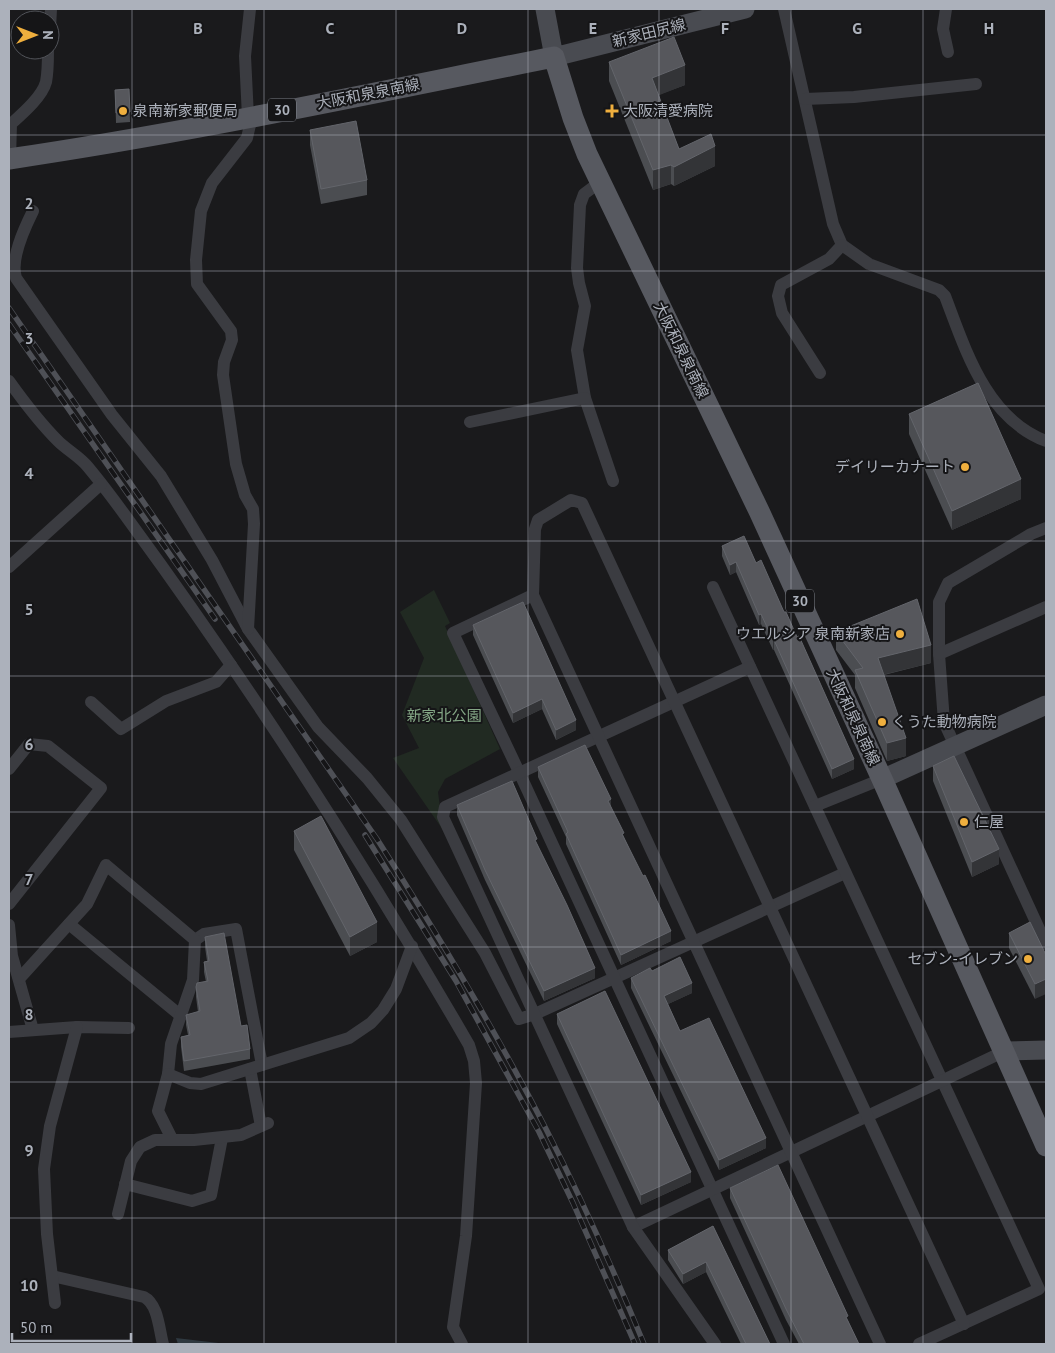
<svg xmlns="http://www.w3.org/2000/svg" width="1055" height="1353" font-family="'PT Sans','Noto Sans JP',sans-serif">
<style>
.green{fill:#212a22}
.water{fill:#2f3940}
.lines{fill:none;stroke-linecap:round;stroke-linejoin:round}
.street{stroke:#3b3c41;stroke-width:12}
.secondary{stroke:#494b51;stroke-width:19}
.primary{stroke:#575960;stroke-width:21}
.rail-casing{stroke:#4e5056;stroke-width:5.5}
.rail{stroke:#151517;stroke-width:4;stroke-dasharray:11;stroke-linecap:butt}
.wall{fill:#4b4d51}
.shaded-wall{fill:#333437}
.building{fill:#56575c;stroke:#63656b}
.grid{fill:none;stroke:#acb1bb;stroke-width:1;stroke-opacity:0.55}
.poi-dot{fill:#efaf3e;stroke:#151517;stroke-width:2}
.labels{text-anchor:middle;stroke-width:4;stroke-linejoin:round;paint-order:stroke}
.shield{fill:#151517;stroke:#7f828a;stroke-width:1}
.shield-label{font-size:14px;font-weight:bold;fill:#acb1bb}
.street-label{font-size:15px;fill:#acb1bb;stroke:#151517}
.poi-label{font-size:15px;fill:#acb1bb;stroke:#151517;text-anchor:start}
.park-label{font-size:15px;fill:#84a685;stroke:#151517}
.grid-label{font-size:16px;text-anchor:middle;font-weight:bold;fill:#acb1bb;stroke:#151517;stroke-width:4;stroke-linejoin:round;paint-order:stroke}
</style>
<rect width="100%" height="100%" fill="#1a1a1c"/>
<!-- green -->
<polygon class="green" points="434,590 450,623 445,626 500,749 445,779 438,792 443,830 393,758 419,748 402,715 424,658 400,612"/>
<!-- water -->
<polygon class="water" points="176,1338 227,1344 178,1344"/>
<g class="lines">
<!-- street -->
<g class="street">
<path d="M784,9l49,215 9,21 27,19 70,26 6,6c21,55 41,122 101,145"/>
<polyline points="946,9 943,29 948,52"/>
<polyline points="50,29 51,9"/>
<polyline points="805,99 854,97 976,84"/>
<polyline points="248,117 245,56 250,9"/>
<path d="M10,159l1,-35c11,-10 31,-27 35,-42 2,-10 2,-22 2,-32"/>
<polyline points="600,182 584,194 580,205 577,268 579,283 585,306 577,350 585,398 613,481"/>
<path d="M33,211c-9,18 -23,48 -17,67l96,137 49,61 51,84 36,69 70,98 49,51 34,42 84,133 34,66 16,-5 310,-141"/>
<polyline points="820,373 782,313 778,296 781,285 829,259 842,245"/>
<path d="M9,381c15,21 30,41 49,60 9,9 22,16 30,26 15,18 29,37 42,55 123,168 235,343 339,523l5,16 2,22 -10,153 -13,91 9,17"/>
<polyline points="470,422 585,398"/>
<polyline points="1046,528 1031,534 948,583 939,602 939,654 944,722 1046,944"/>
<polyline points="9,567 101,484"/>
<polyline points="713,587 1039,1289 919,1344"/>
<polyline points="533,595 453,633 519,772 784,1344"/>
<polyline points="248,629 254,524 253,509 245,495 236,464 223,375 224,362 232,340 231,331 197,284 196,260 201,211 212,183 247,138 252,116"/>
<polyline points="939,654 1046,607"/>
<polyline points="91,702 121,729 166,701 216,682 231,665"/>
<polyline points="9,769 29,744 48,746 101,788 9,904"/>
<polyline points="815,806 882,779"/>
<polyline points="69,924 181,1016"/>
<polyline points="9,925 12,956 33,1030"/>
<polyline points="195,940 204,934 236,929 262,1065"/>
<polyline points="19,979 87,904 106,865 195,940 193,980 171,1044 168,1074 158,1111 172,1139"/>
<polyline points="9,1032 77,1027 129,1028"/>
<polyline points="250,1069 261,1126"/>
<polyline points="168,1074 190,1083 201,1084 349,1038 371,1023 383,1010 396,989 412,946"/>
<polyline points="125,1184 192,1201 211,1195 222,1138"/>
<polyline points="118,1214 131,1161 140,1147 155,1140 194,1140 241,1135 268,1123"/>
<polyline points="633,1227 1005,1051"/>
<path d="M52,1276l92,21c14,7 15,32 19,47"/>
<polyline points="55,1303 47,1234 44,1169 50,1126 77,1027"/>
<polyline points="715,1344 633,1227 443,817 445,807 750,667"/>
<polyline points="880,1344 533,595 535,529 538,520 571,500 582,503 964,1324"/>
</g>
<!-- secondary -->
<g class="secondary">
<polyline points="545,9 554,57 745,9"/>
<polyline points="882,779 1046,705"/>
<polyline points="1005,1051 1046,1050"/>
</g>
<!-- primary -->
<path class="primary" d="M9,159c183,-27 364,-66 545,-102l19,61 14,36 172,357 123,268 164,367"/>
<defs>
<g id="rail">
<path d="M9,308l368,531c60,94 117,189 168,288 36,70 69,144 99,217"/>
<polyline points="9,324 215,619"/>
<polyline points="365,835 456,981 539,1132 573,1203 635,1344"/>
</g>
</defs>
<!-- rail casing -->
<use href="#rail" class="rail-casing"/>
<!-- rail -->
<use href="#rail" class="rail"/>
</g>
<!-- wall -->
<g class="wall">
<polygon points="609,62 685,85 658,95 679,149 715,166 674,186 671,184 653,190 609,81"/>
<polygon points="129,89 130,122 116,123 115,90"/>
<polygon points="310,130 367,180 367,195 321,204 310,145"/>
<polygon points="909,414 1021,499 952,530 909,434"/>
<polygon points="722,546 756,563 854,769 832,779 774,650 773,650 761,624 759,625 736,572 730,575 722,556"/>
<polygon points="473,625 576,730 556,740 542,709 513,723 473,635"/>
<polygon points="836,632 931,663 884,675 906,756 887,761 855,688 855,675 836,650"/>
<polygon points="933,766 999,864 972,877 933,781"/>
<polygon points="538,767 611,807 624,837 671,941 621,965 566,844 566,837 538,777"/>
<polygon points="457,805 537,844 595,978 544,1001 485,880 457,815"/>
<polygon points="294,831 377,942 350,956 294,850"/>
<polygon points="1009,933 1046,955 1035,999 1009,948"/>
<polygon points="205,937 250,1049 250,1059 184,1071 181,1047 181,1037 188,1035 186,1025 186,1015 198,1012 196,997 196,987 206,982 204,972 204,962 207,961 205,947"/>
<polygon points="652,971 692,993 668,1004 680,1031 766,1148 719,1170 631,988 631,978"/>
<polygon points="557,1014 691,1182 641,1205 557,1024"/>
<polygon points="730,1188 848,1321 859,1344 799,1344 786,1320 730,1198"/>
<polygon points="713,1226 770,1344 741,1344 706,1272 683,1284 668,1260 668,1250"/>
</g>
<!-- shaded-wall -->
<g class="shaded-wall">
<polygon points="685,65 685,85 652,98 652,78"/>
<polygon points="715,146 715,166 674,186 674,167"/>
<polygon points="671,165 671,184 653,190 653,170"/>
<polygon points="1021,479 1021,499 952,530 952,511"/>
<polygon points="736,562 736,572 730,575 730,565"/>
<polygon points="761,614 761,624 759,625 759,615"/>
<rect x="773" y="640" width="1" height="10"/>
<polygon points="931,645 931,663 878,676 878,658"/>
<polygon points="542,699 542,709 513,723 513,713"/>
<polygon points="576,720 576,730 556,740 556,730"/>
<polygon points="906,738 906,756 887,761 887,743"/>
<polygon points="854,759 854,769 832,779 832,769"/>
<polygon points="611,799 611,809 608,801"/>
<polygon points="999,849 999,864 972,877 972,862"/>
<polygon points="377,922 377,942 350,956 350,937"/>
<polygon points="671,931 671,941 621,965 621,955"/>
<polygon points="595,968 595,978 544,1001 544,991"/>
<polygon points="1046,979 1046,994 1035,999 1035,984"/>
<polygon points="692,983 692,993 664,1006 664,996"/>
<polygon points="766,1138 766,1148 719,1170 719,1160"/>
<polygon points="691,1172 691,1182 641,1205 641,1195"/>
<polygon points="706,1262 706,1272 683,1284 683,1274"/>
</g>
<!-- building -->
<g class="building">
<polygon points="674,37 685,65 652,78 679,149 711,134 715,146 674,167 671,165 653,170 609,62"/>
<polygon points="129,89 130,112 116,113 115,90"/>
<polygon points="356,121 367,180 321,189 310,130"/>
<polygon points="978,383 1021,479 952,511 909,414"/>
<polygon points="744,536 756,563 761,560 784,612 786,612 797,637 799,636 854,759 832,769 774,640 773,640 761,614 759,615 736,562 730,565 722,546"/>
<polygon points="917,599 931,645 878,658 906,738 887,743 855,670 863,668 836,632"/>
<polygon points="523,602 576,720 556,730 542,699 513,713 473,625"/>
<polygon points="585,745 611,799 608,801 624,833 622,834 643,876 645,875 671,931 621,955 566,834 568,832 538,767"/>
<polygon points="954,756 999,849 972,862 933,766"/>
<polygon points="512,781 537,839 535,840 567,905 595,968 544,991 485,870 457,805"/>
<polygon points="321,816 377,922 350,937 294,831"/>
<polygon points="1030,922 1046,955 1046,979 1035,984 1009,933"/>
<polygon points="224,933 241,1026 247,1025 250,1049 184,1061 181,1037 190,1035 186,1015 200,1011 196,987 197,983 208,981 204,962 209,961 205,937"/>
<polygon points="680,957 692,983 664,996 680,1031 709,1018 766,1138 719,1160 631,978 650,968 652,971"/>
<polygon points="605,991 691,1172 641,1195 557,1014"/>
<polygon points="778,1165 848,1316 846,1317 859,1344 804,1344 786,1309 730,1188"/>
<polygon points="713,1226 770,1344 746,1344 706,1262 683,1274 668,1250"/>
</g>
<!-- grid -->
<path class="grid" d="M132,9v1335M264,9v1335M396,9v1335M528,9v1335M659,9v1335M791,9v1335M923,9v1335M9,135h1037M9,271h1037M9,406h1037M9,541h1037M9,676h1037M9,812h1037M9,947h1037M9,1082h1037M9,1218h1037"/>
<!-- markers -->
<g class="poi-dot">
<circle cx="123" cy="111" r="5"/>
<path d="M609.5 103.5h5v5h5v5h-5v5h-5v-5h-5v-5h5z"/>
<circle cx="965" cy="467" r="5"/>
<circle cx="900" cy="634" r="5"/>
<circle cx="882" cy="722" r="5"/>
<circle cx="964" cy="822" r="5"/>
<circle cx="1028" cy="959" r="5"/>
</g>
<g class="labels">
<!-- shield labels -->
<g class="shield">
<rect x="268" y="98.5" width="28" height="23" rx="4"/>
<rect x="786" y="589.5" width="28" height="23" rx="4"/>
</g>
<g class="shield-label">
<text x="282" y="115">30</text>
<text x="800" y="606">30</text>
</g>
<!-- street labels -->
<g class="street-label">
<text transform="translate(649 33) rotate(-14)" y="5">新家田尻線</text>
<text transform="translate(368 94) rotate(-11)" y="5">大阪和泉泉南線</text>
<text transform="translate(681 350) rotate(64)" y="5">大阪和泉泉南線</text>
<text transform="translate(853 717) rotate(65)" y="5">大阪和泉泉南線</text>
</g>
<!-- poi labels -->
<g class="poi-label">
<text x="133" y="116">泉南新家郵便局</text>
<text x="623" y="116">大阪清愛病院</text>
<text x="955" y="472" text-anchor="end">デイリーカナート</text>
<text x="890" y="639" text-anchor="end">ウエルシア 泉南新家店</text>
<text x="892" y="727">くうた動物病院</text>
<text x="974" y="827">仁屋</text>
<text x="1018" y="964" text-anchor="end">セブン-イレブン</text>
</g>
<!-- park labels -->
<g class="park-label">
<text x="444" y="721">新家北公園</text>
</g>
</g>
<g class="grid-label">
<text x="198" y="34">B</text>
<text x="330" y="34">C</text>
<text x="462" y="34">D</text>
<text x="593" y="34">E</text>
<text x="725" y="34">F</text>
<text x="857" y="34">G</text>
<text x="989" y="34">H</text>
<text x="29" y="209">2</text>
<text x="29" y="344">3</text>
<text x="29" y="479">4</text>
<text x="29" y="615">5</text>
<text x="29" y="750">6</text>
<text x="29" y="885">7</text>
<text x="29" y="1020">8</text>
<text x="29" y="1156">9</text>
<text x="29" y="1291">10</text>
</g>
<!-- border -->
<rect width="1055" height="1353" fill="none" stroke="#acb1bb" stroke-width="20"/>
<!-- north arrow -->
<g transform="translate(35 35) rotate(90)"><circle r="24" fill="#151517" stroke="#515359"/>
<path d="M0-4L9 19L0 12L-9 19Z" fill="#efaf3e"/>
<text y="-8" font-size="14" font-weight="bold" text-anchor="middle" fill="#acb1bb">N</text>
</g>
<!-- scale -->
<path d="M12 1333v8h119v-8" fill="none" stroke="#acb1bb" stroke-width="2.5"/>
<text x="20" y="1333" font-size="15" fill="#acb1bb" stroke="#151517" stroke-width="4" paint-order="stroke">50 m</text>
</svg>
